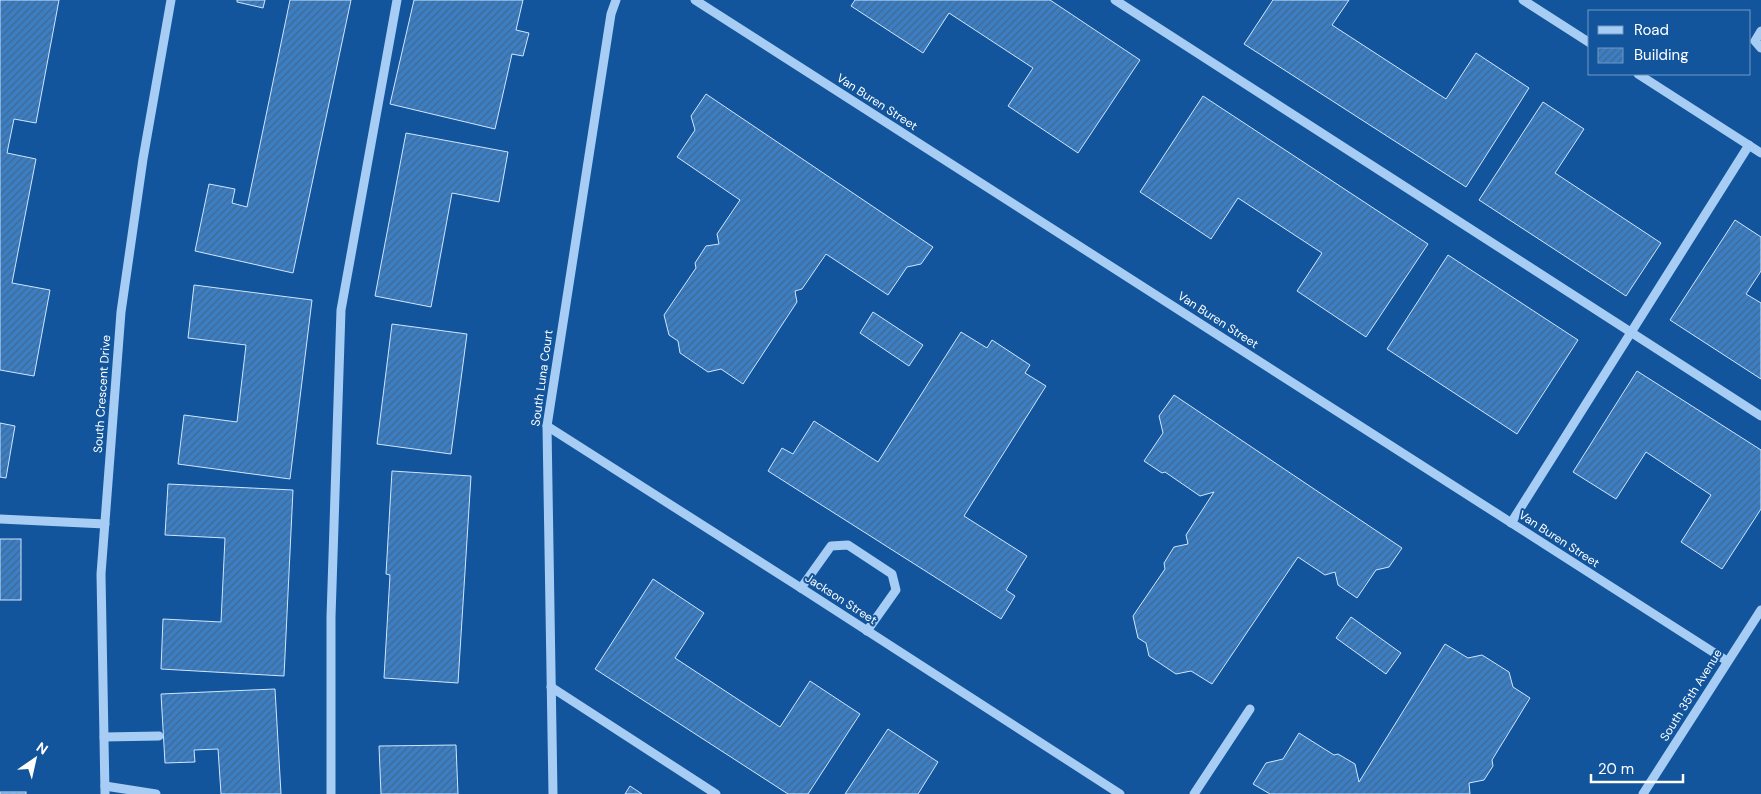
<svg xmlns="http://www.w3.org/2000/svg" width="1761" height="794" font-family="'DM Sans',sans-serif">
<style>
.building{fill:url(#building-hatch);stroke:#cfe6fe}
.lines{fill:none;stroke-linecap:round;stroke-linejoin:round}
.minor{stroke:#a7cdf4;stroke-width:9}
.labels{text-anchor:middle;stroke-width:4;stroke-linejoin:round;paint-order:stroke}
.street-label{font-size:12px;fill:#fff;stroke:#12559c}
</style>
<defs>
<pattern id="building-hatch" width="6" height="6" patternUnits="userSpaceOnUse" patternTransform="scale(1.25)"><rect width="6" height="6" fill="#3b7ec3"/><path d="M-1 1l2-2M0 6l6-6M5 7l2-2" fill="none" stroke="#43688d"/></pattern>
</defs>
<rect width="100%" height="100%" fill="#12559c"/>
<!-- building -->
<g class="building">
<polygon points="0,0 59,0 36,123 14,119 7,153 36,159 12,283 50,290 34,376 0,370"/>
<polygon points="237,0 265,0 263,8 237,2"/>
<polygon points="290,0 351,0 293,273 195,251 209,184 235,189 232,203 247,207"/>
<polygon points="414,0 523,0 516,30 529,33 523,56 512,54 495,129 390,104"/>
<polygon points="855,0 1050,0 1140,60 1078,153 1008,106 1033,68 949,13 923,53 851,6"/>
<polygon points="1273,0 1349,0 1332,25 1446,99 1476,53 1529,88 1466,187 1244,44"/>
<polygon points="706,94 933,247 921,264 907,267 888,295 826,254 802,289 795,291 797,302 743,384 721,369 708,372 680,353 678,341 669,335 664,315 696,268 695,263 706,246 719,244 717,234 740,200 677,157 695,130 691,116"/>
<polygon points="1203,96 1428,244 1366,337 1297,291 1322,253 1238,198 1211,239 1140,192"/>
<polygon points="1543,102 1584,129 1555,173 1661,243 1626,296 1479,200"/>
<polygon points="406,133 508,152 499,202 452,193 431,307 375,296"/>
<polygon points="1735,220 1761,237 1761,271 1746,294 1761,303 1761,379 1670,320"/>
<polygon points="1448,255 1578,340 1517,434 1387,349"/>
<polygon points="194,285 312,300 290,479 178,464 184,415 237,422 246,345 188,338"/>
<polygon points="873,312 923,345 909,366 860,333"/>
<polygon points="392,324 467,334 451,454 377,444"/>
<polygon points="961,332 987,348 992,340 1030,365 1025,373 1046,386 964,516 1027,556 1006,590 1015,596 1001,619 768,471 782,448 793,454 814,421 878,462"/>
<polygon points="1637,371 1761,450 1761,509 1722,569 1681,542 1711,495 1646,452 1616,499 1573,472"/>
<polygon points="1174,395 1402,548 1389,567 1376,570 1357,598 1338,585 1335,572 1325,575 1298,557 1212,684 1191,671 1176,674 1149,656 1146,643 1138,638 1133,616 1165,569 1164,563 1174,547 1188,544 1186,535 1214,492 1200,496 1165,472 1162,473 1144,461 1163,433 1159,416"/>
<polygon points="0,423 15,426 6,478 0,477"/>
<polygon points="392,471 471,476 458,683 384,678 390,575 386,574"/>
<polygon points="168,484 293,490 284,676 161,669 163,619 221,622 225,538 165,535"/>
<rect x="0" y="539" width="21" height="61"/>
<polygon points="653,579 704,613 675,658 780,727 810,681 860,714 808,794 788,794 595,669"/>
<polygon points="1351,617 1401,653 1386,674 1336,638"/>
<polygon points="1445,644 1468,658 1482,655 1509,672 1513,687 1530,698 1492,760 1493,766 1484,780 1469,783 1470,794 1270,794 1253,784 1266,763 1283,759 1299,733 1334,755 1338,754 1355,764 1359,782"/>
<polygon points="275,689 281,794 221,794 218,749 194,750 195,762 165,763 161,694"/>
<polygon points="888,729 938,762 918,794 845,794"/>
<polygon points="456,745 458,794 381,794 379,746"/>
<polygon points="630,786 642,794 625,794"/>
<rect x="0" y="792" width="26" height="2"/>
</g>
<g class="lines">
<!-- minor -->
<g class="minor">
<polyline points="695,0 1727,661"/>
<polyline points="1115,0 1761,416"/>
<polyline points="1523,0 1590,43"/>
<polyline points="1761,31 1755,41 1761,48"/>
<polyline points="1638,74 1761,153"/>
<polyline points="547,426 801,588 1120,794"/>
<polyline points="0,519 105,524"/>
<polyline points="1511,523 1749,145"/>
<polyline points="801,588 831,546 848,545 892,574 896,590 867,631"/>
<polyline points="551,687 716,794"/>
<polyline points="104,737 159,736"/>
<polyline points="105,786 156,794"/>
<polyline points="105,794 101,574 121,312 143,159 171,0"/>
<polyline points="331,794 331,617 341,310 397,0"/>
<polyline points="553,794 547,426 611,14 616,0"/>
<polyline points="1194,794 1250,709"/>
<polyline points="1643,794 1761,610"/>
</g>
</g>
<g class="labels">
<!-- street labels -->
<g class="street-label">
<text transform="translate(877 102) rotate(33)" y="4">Van Buren Street</text>
<text transform="translate(1218 320) rotate(33)" y="4">Van Buren Street</text>
<text transform="translate(542 378) rotate(-82)" y="4">South Luna Court</text>
<text transform="translate(102 394) rotate(-86)" y="4">South Crescent Drive</text>
<text transform="translate(1559 539) rotate(33)" y="4">Van Buren Street</text>
<text transform="translate(841 599) rotate(33)" y="4">Jackson Street</text>
<text transform="translate(1691 695) rotate(-58)" y="4">South 35th Avenue</text>
</g>
</g>
<!-- legend -->
<rect x="1588" y="10" width="162" height="65" fill="#12559c" stroke="#7199c4"/>
<rect x="1598" y="26" width="25" height="8" fill="#a7cdf4" stroke="#7199c4"/>
<text x="1634" y="35" font-size="15" fill="#ffffff">Road</text>
<rect x="1598" y="48" width="25" height="15" fill="url(#building-hatch)" stroke="#7199c4"/>
<text x="1634" y="60" font-size="15" fill="#ffffff">Building</text>
<!-- north arrow -->
<g transform="translate(35 759) rotate(34)" stroke="#12559c" stroke-width="4" paint-order="stroke">
<path d="M0-4L9 19L0 12L-9 19Z" fill="#ffffff"/>
<text y="-8" font-size="14" font-weight="bold" text-anchor="middle" fill="#ffffff">N</text>
</g>
<!-- scale -->
<path d="M1591 774v8h92v-8" fill="none" stroke="#ffffff" stroke-width="2.5"/>
<text x="1598" y="774" font-size="15" fill="#ffffff" stroke="#12559c" stroke-width="4" paint-order="stroke">20 m</text>
</svg>
